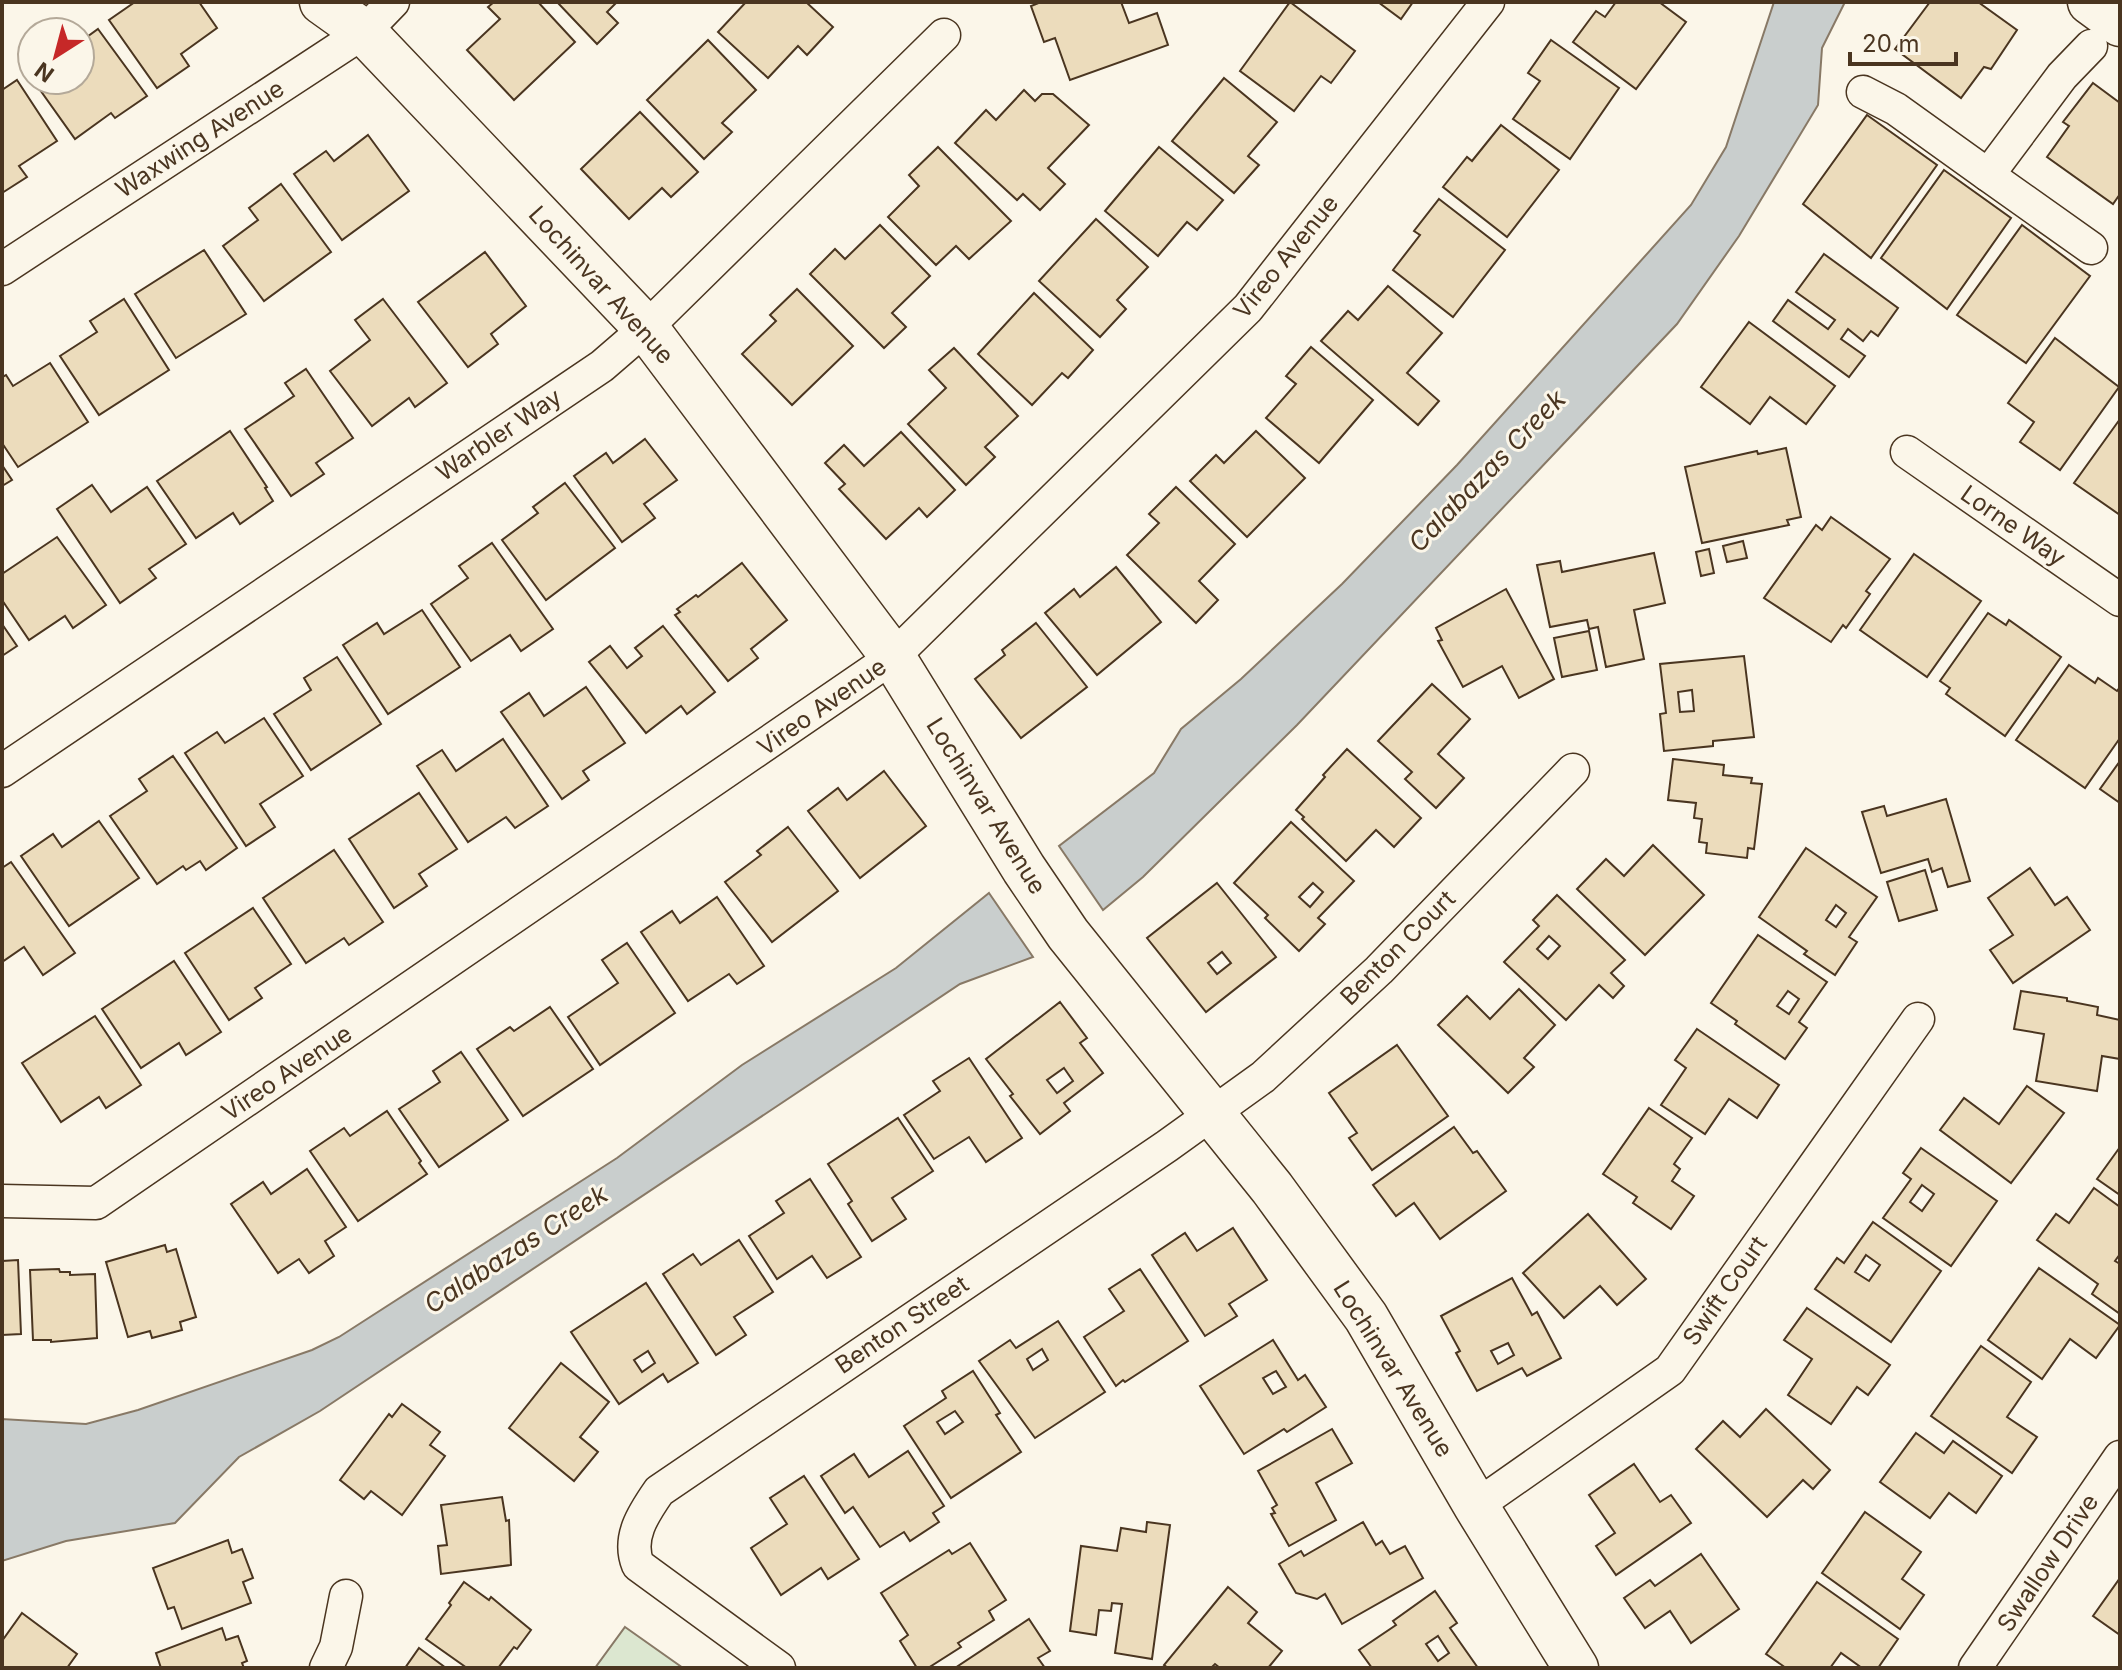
<svg xmlns="http://www.w3.org/2000/svg" width="2122" height="1670" font-family="Inter,sans-serif">
<style>
.green{fill:#dce7d0;stroke:#887966;stroke-width:2}
.water{fill:#c9cecd;stroke:#887966;stroke-width:2}
.building{fill:#ecdcbc;stroke:#4a3520;stroke-width:2;fill-rule:evenodd}
.lines{fill:none;stroke-linecap:round;stroke-linejoin:round}
.street-casing{stroke:#4a3520;stroke-width:35}
.secondary-casing{stroke:#4a3520;stroke-width:47}
.street{stroke:#fbf6e9;stroke-width:32}
.secondary{stroke:#fbf6e9;stroke-width:44}
.labels{text-anchor:middle;stroke-width:6;stroke-linejoin:round;paint-order:stroke}
.street-label{font-size:24px;fill:#4a3520;stroke:#fbf6e9}
.water-label{font-size:26px;font-style:italic;fill:#4a3520;stroke:#fbf6e9}
</style>
<rect width="100%" height="100%" fill="#fbf6e9"/>
<!-- green -->
<polygon class="green" points="625,1627 683,1668 595,1668"/>
<!-- water -->
<g class="water">
<polygon points="1774,2 1845,2 1822,48 1818,105 1739,236 1677,324 1297,725 1143,877 1103,910 1059,846 1154,773 1181,729 1241,679 1342,584 1457,465 1691,205 1726,147"/>
<polygon points="989,893 1033,957 960,984 320,1411 239,1457 175,1523 66,1541 2,1561 2,1419 86,1424 138,1410 312,1350 339,1337 617,1158 742,1065 896,968"/>
</g>
<!-- building -->
<g class="building">
<polygon points="135,2 199,2 217,28 181,54 189,66 157,88 109,20"/>
<polygon points="494,2 538,2 575,42 514,100 467,50 500,19 488,7"/>
<polygon points="557,2 617,2 607,12 618,23 597,44"/>
<polygon points="746,2 806,2 833,27 807,55 798,46 768,78 718,32"/>
<polygon points="1041,2 1121,2 1129,23 1157,13 1168,45 1070,80 1055,38 1044,42 1031,6"/>
<polygon points="1290,2 1355,51 1331,83 1321,76 1294,111 1240,71"/>
<polygon points="1378,2 1413,2 1401,19"/>
<polygon points="1616,2 1659,2 1686,22 1636,89 1573,42 1596,11 1605,17"/>
<polygon points="1930,2 1978,2 2017,30 1991,69 1984,67 1961,98 1895,49"/>
<polygon points="98,29 147,96 115,118 111,113 75,139 33,80 80,80 80,42"/>
<polygon points="708,40 756,90 722,123 732,132 704,159 647,100"/>
<polygon points="1551,40 1619,88 1570,159 1513,119 1540,81 1528,73"/>
<polygon points="1224,78 1277,122 1248,156 1259,165 1234,193 1172,141"/>
<polygon points="17,80 57,141 19,166 27,177 2,193 2,90"/>
<polygon points="2093,83 2120,103 2120,194 2113,204 2047,157 2069,126 2063,122"/>
<polygon points="1024,90 1035,101 1042,94 1053,94 1089,125 1048,168 1065,184 1040,210 1023,194 1017,200 955,143 986,110 996,120"/>
<polygon points="640,112 698,172 671,197 662,188 629,219 581,169"/>
<polygon points="1867,115 1937,165 1871,258 1803,204"/>
<polygon points="1501,125 1559,170 1507,237 1443,187 1467,157 1472,161"/>
<polygon points="368,135 409,191 342,240 294,174 326,151 334,161"/>
<polygon points="938,147 1011,221 969,259 956,246 936,265 888,217 919,186 909,175"/>
<polygon points="1159,147 1223,200 1197,230 1187,222 1158,256 1105,211"/>
<polygon points="1944,170 2011,218 1947,309 1881,258"/>
<polygon points="281,184 331,252 264,301 223,246 258,220 249,208"/>
<polygon points="1439,199 1505,250 1453,317 1393,270 1420,235 1414,231"/>
<polygon points="1096,219 1148,267 1117,300 1126,309 1100,337 1039,281"/>
<polygon points="880,225 930,276 892,313 906,327 884,348 810,274 835,249 845,259"/>
<polygon points="2022,225 2090,276 2026,363 1957,315"/>
<polygon points="204,250 246,314 176,358 135,294"/>
<polygon points="485,252 526,306 491,334 498,344 468,367 418,302"/>
<polygon points="1824,254 1898,308 1878,336 1871,331 1863,341 1848,329 1841,339 1865,356 1849,377 1773,321 1788,300 1828,329 1835,320 1796,292"/>
<polygon points="1388,286 1442,333 1407,373 1439,401 1418,425 1321,341 1348,311 1358,320"/>
<polygon points="797,289 853,346 792,405 742,354 776,321 770,315"/>
<polygon points="1034,293 1093,350 1068,378 1062,373 1032,405 978,354"/>
<polygon points="124,299 169,370 99,415 60,356 97,332 90,321"/>
<polygon points="383,299 447,383 415,407 409,398 372,426 330,371 370,340 355,320"/>
<polygon points="1749,322 1835,386 1806,424 1770,397 1750,424 1701,387"/>
<polygon points="2055,338 2119,387 2060,470 2020,442 2034,422 2008,403"/>
<polygon points="1311,347 1373,400 1319,463 1266,418 1296,384 1286,376"/>
<polygon points="954,348 1018,416 985,447 995,457 966,485 908,424 946,388 929,370"/>
<polygon points="50,363 88,422 18,467 2,443 2,377 6,375 13,386"/>
<polygon points="306,369 353,438 316,463 324,474 291,496 245,429 294,396 285,383"/>
<polygon points="2120,419 2120,515 2074,483"/>
<polygon points="230,431 267,487 265,488 273,501 240,524 233,513 196,538 157,481"/>
<polygon points="1256,431 1305,478 1247,537 1190,481 1216,455 1224,463"/>
<polygon points="901,432 955,490 927,517 919,508 886,539 839,489 845,484 825,463 844,445 864,466"/>
<polygon points="645,439 677,480 644,504 655,518 622,542 574,476 606,453 613,463"/>
<polygon points="1786,448 1801,517 1787,520 1789,525 1702,543 1685,467 1757,451 1758,454"/>
<polygon points="2,465 12,480 2,486"/>
<polygon points="565,483 615,548 546,600 502,540 538,513 533,507"/>
<polygon points="92,485 111,512 147,487 186,544 149,569 156,578 120,603 57,509"/>
<polygon points="1176,487 1235,544 1199,581 1218,600 1196,623 1127,555 1159,523 1149,514"/>
<polygon points="1831,517 1890,559 1866,591 1870,594 1846,628 1843,625 1831,642 1764,598 1816,525 1822,530"/>
<polygon points="57,537 106,605 73,628 65,616 29,640 2,600 2,574"/>
<polygon points="1743,541 1747,558 1727,562 1723,546"/>
<polygon points="492,543 553,629 521,651 510,635 471,661 431,604 468,578 459,566"/>
<polygon points="1709,549 1714,573 1701,576 1696,552"/>
<polygon points="1654,553 1665,603 1634,610 1644,659 1606,667 1598,627 1589,629 1587,620 1550,627 1537,565 1560,561 1562,572"/>
<polygon points="1914,554 1981,601 1927,677 1860,630"/>
<polygon points="742,563 787,620 751,649 758,658 728,681 675,615 680,612 677,609 696,595 698,597"/>
<polygon points="1116,567 1161,622 1097,675 1045,613 1074,589 1080,597"/>
<polygon points="1506,589 1554,679 1519,698 1502,666 1463,687 1438,641 1442,640 1436,628"/>
<polygon points="422,610 460,667 388,714 343,645 377,623 384,634"/>
<polygon points="1988,613 2006,625 2009,620 2061,657 2005,736 1946,694 1950,688 1940,681"/>
<polygon points="1036,623 1087,687 1021,738 975,679 1005,655 1002,650"/>
<polygon points="2,624 17,646 2,656"/>
<polygon points="663,626 715,692 687,714 681,706 646,733 589,662 610,646 627,668 642,656 635,648"/>
<polygon points="1589,631 1597,670 1562,677 1554,638"/>
<path d="M1744,656l10,81 -41,4v5l-49,5 -4,-37 6,-1 -6,-49zM1692,690l2,21 -14,1 -2,-20z"/>
<polygon points="337,657 381,724 311,770 274,714 311,690 304,678"/>
<polygon points="2069,665 2095,683 2098,678 2117,691 2120,687 2120,738 2085,788 2016,740"/>
<polygon points="1432,684 1470,719 1438,754 1464,778 1436,808 1405,779 1412,772 1378,741"/>
<polygon points="586,687 625,743 583,771 589,780 562,799 501,712 529,693 544,716"/>
<polygon points="264,718 303,776 260,804 275,827 246,846 185,753 217,732 225,743"/>
<polygon points="503,739 548,806 515,828 506,817 468,842 417,766 442,750 456,771"/>
<polygon points="1347,749 1421,818 1394,847 1376,830 1346,861 1302,819 1304,817 1296,810 1325,777 1323,775"/>
<polygon points="173,756 237,848 206,870 200,861 186,870 183,866 157,884 110,816 147,791 139,779"/>
<polygon points="1673,759 1724,765 1723,775 1752,778 1751,783 1762,784 1754,849 1748,848 1747,858 1706,853 1707,843 1699,842 1702,819 1694,818 1696,803 1668,800"/>
<polygon points="2120,761 2120,803 2100,789"/>
<polygon points="884,771 926,826 860,878 808,811 838,788 847,800"/>
<polygon points="419,793 457,849 419,874 427,886 394,908 349,839"/>
<polygon points="1946,799 1970,881 1948,887 1942,868 1932,872 1928,859 1881,873 1862,812 1884,806 1887,816"/>
<polygon points="99,821 139,878 69,926 21,856 53,834 62,847"/>
<path d="M1291,822l63,59 -36,37 7,6 -26,27 -34,-33 3,-3 -34,-32zM1313,883l10,9 -13,15 -11,-10z"/>
<polygon points="788,827 838,891 772,942 725,882 761,855 757,851"/>
<polygon points="1653,845 1704,895 1645,955 1577,889 1606,859 1624,876"/>
<path d="M1806,848l71,49 -28,40 8,5 -22,33 -31,-21 3,-3 -48,-34zM1836,905l10,8 -10,14 -10,-7z"/>
<polygon points="334,850 383,922 349,945 344,938 306,963 263,898"/>
<polygon points="11,862 75,953 43,975 24,947 2,962 2,868"/>
<polygon points="2030,868 2055,905 2067,897 2090,930 2013,983 1990,950 2013,935 1988,898"/>
<polygon points="1925,870 1937,910 1899,921 1887,882"/>
<path d="M1217,883l59,74 -70,55 -59,-74zM1222,952l9,11 -14,11 -9,-11z"/>
<path d="M1557,895l68,65 -14,13 13,13 -11,12 -14,-13 -33,35 -62,-58 35,-36 -6,-6zM1549,936l11,10 -12,13 -11,-10z"/>
<polygon points="717,897 764,966 737,984 729,974 688,1001 641,932 672,911 680,923"/>
<polygon points="253,908 291,964 255,988 262,998 229,1020 185,953"/>
<path d="M1758,935l69,47 -28,40 8,6 -22,31 -50,-35 2,-3 -26,-18zM1788,991l11,8 -10,15 -12,-8z"/>
<polygon points="627,943 675,1013 600,1065 568,1017 618,983 602,960"/>
<polygon points="174,961 221,1032 186,1055 179,1043 141,1068 102,1009"/>
<polygon points="1519,989 1555,1025 1524,1058 1534,1067 1508,1093 1438,1025 1467,996 1490,1019"/>
<polygon points="2021,991 2067,998 2067,1001 2098,1007 2097,1015 2120,1020 2120,1059 2102,1056 2097,1091 2036,1081 2044,1034 2014,1029"/>
<path d="M1060,1002l27,36 -7,5 23,30 -39,30 6,8 -30,23 -30,-38 3,-2 -27,-35zM1064,1068l9,13 -16,12 -10,-13z"/>
<polygon points="550,1007 593,1069 523,1116 477,1049 510,1027 514,1031"/>
<polygon points="95,1016 141,1085 106,1108 99,1097 61,1122 22,1063"/>
<polygon points="1697,1029 1779,1085 1757,1118 1729,1099 1705,1134 1661,1105 1686,1068 1675,1060"/>
<polygon points="1397,1045 1448,1116 1372,1170 1349,1138 1357,1133 1329,1093"/>
<polygon points="461,1052 508,1120 439,1167 399,1109 440,1082 433,1071"/>
<polygon points="969,1058 1022,1138 986,1162 969,1137 934,1159 904,1115 940,1091 933,1081"/>
<polygon points="2027,1086 2064,1113 2011,1183 1940,1130 1964,1098 1999,1124"/>
<polygon points="1649,1108 1692,1138 1674,1164 1680,1169 1672,1181 1694,1196 1671,1229 1633,1203 1637,1197 1603,1174"/>
<polygon points="387,1111 421,1161 419,1163 427,1174 358,1221 310,1151 344,1128 350,1136"/>
<polygon points="898,1118 933,1171 892,1198 906,1219 872,1241 848,1204 852,1201 828,1164"/>
<polygon points="1454,1127 1473,1153 1477,1151 1506,1191 1440,1239 1414,1203 1396,1216 1373,1185"/>
<polygon points="2120,1147 2120,1195 2097,1179"/>
<path d="M1921,1148l76,53 -46,65 -68,-48 28,-39 -8,-6zM1922,1185l12,9 -12,17 -12,-9z"/>
<polygon points="307,1169 346,1227 325,1241 334,1256 309,1273 299,1259 278,1273 231,1204 263,1182 271,1194"/>
<polygon points="810,1179 861,1257 827,1278 812,1256 777,1279 749,1236 784,1213 776,1201"/>
<polygon points="2094,1188 2120,1207 2120,1254 2115,1261 2120,1264 2120,1314 2092,1294 2098,1284 2037,1240 2056,1214 2069,1223"/>
<polygon points="1588,1214 1646,1279 1617,1305 1600,1286 1564,1318 1523,1273"/>
<path d="M1873,1222l68,49 -50,71 -76,-53 22,-31 7,5zM1866,1255l14,10 -11,16 -14,-9z"/>
<polygon points="1233,1228 1267,1280 1229,1304 1237,1316 1205,1336 1152,1255 1185,1233 1197,1251"/>
<polygon points="739,1240 773,1292 734,1317 746,1335 716,1355 663,1274 693,1254 701,1265"/>
<polygon points="165,1245 167,1252 176,1249 196,1317 180,1322 182,1330 152,1338 150,1331 128,1337 106,1262"/>
<polygon points="18,1260 21,1334 2,1335 2,1261"/>
<polygon points="2039,1268 2120,1325 2096,1358 2070,1339 2042,1379 1988,1340"/>
<polygon points="59,1269 60,1272 70,1272 70,1275 95,1274 97,1338 51,1342 51,1340 33,1340 30,1270"/>
<polygon points="1140,1269 1188,1341 1125,1382 1123,1380 1116,1386 1084,1337 1124,1311 1109,1289"/>
<path d="M1512,1278l20,37 5,-3 24,46 -34,18 -5,-8 -45,23 -21,-38 4,-2 -19,-35zM1508,1343l6,12 -16,9 -7,-13z"/>
<path d="M646,1283l52,80 -30,19 -5,-8 -44,30 -48,-72zM648,1351l7,12 -13,9 -8,-12z"/>
<polygon points="1807,1308 1890,1365 1868,1395 1857,1387 1831,1424 1788,1395 1812,1359 1784,1340"/>
<path d="M1058,1321l47,71 -70,46 -56,-77 31,-21 6,8zM1042,1349l6,11 -15,10 -6,-11z"/>
<path d="M1273,1340l25,40 7,-5 21,32 -39,25 -3,-3 -40,25 -44,-68zM1276,1371l10,16 -13,7 -10,-16z"/>
<polygon points="1981,1346 2031,1382 2007,1417 2037,1437 2012,1473 1931,1416"/>
<polygon points="561,1363 609,1402 580,1437 598,1452 574,1481 509,1428"/>
<path d="M973,1371l27,42 -4,2 25,37 -70,46 -47,-72 42,-28 -4,-7zM955,1411l8,11 -18,12 -8,-12z"/>
<polygon points="402,1404 440,1432 430,1445 445,1456 402,1515 371,1491 364,1499 340,1480 389,1414 392,1417"/>
<polygon points="1766,1409 1830,1470 1813,1489 1803,1480 1767,1517 1696,1449 1723,1421 1740,1437"/>
<polygon points="1332,1429 1352,1463 1316,1483 1336,1520 1289,1546 1271,1514 1275,1513 1272,1508 1277,1505 1258,1471"/>
<polygon points="1916,1433 1944,1453 1953,1441 2002,1476 1976,1513 1949,1493 1930,1518 1880,1482"/>
<polygon points="908,1451 944,1506 933,1513 939,1522 910,1541 904,1532 880,1547 853,1507 845,1513 821,1476 854,1454 869,1477"/>
<polygon points="1634,1464 1660,1502 1671,1495 1691,1523 1616,1575 1596,1546 1615,1533 1589,1495"/>
<polygon points="804,1476 859,1559 828,1579 821,1568 781,1595 751,1548 787,1524 770,1498"/>
<polygon points="502,1497 506,1521 509,1520 511,1565 441,1574 438,1546 447,1545 441,1505"/>
<polygon points="1865,1512 1921,1552 1902,1579 1924,1595 1900,1629 1822,1573"/>
<polygon points="1147,1522 1170,1525 1152,1659 1115,1653 1122,1604 1112,1603 1111,1611 1099,1610 1096,1635 1070,1631 1081,1546 1117,1551 1121,1528 1146,1532"/>
<polygon points="1363,1522 1376,1545 1382,1541 1390,1554 1405,1546 1423,1578 1342,1624 1325,1594 1317,1599 1296,1593 1279,1564 1301,1551 1304,1556"/>
<polygon points="228,1540 232,1553 242,1549 253,1578 243,1582 251,1603 182,1629 174,1607 168,1609 153,1568"/>
<polygon points="970,1543 1006,1600 989,1611 994,1620 958,1643 961,1647 928,1668 917,1668 900,1641 908,1635 881,1593 949,1550 952,1554"/>
<polygon points="1701,1554 1739,1609 1691,1643 1670,1611 1645,1628 1624,1598 1650,1580 1655,1586"/>
<polygon points="2120,1578 2120,1635 2093,1616"/>
<polygon points="464,1582 489,1600 491,1597 531,1630 517,1649 514,1647 498,1668 467,1668 426,1639 451,1605 449,1603"/>
<polygon points="1817,1582 1898,1639 1878,1668 1862,1668 1841,1653 1830,1668 1786,1668 1766,1654"/>
<polygon points="1228,1587 1257,1612 1248,1623 1282,1651 1268,1668 1220,1668 1215,1664 1211,1668 1168,1668 1164,1665"/>
<path d="M1435,1591l22,32 -7,5 28,40h-106l-13,-18 37,-25 -3,-4zM1438,1636l11,17 -11,8 -12,-17z"/>
<polygon points="22,1613 77,1654 67,1668 2,1668 2,1641"/>
<polygon points="1029,1619 1050,1651 1038,1658 1045,1668 955,1668"/>
<polygon points="222,1628 226,1640 238,1636 247,1661 242,1663 244,1668 161,1668 156,1653"/>
<polygon points="419,1648 446,1668 405,1668"/>
</g>
<g class="lines">
<defs>
<g id="street">
<polyline points="1863,92 1896,109 1988,175 2062,76 2091,46"/>
<polyline points="1988,175 2091,248"/>
<polyline points="2,269 364,32 393,2"/>
<polyline points="1907,452 2120,600"/>
<polyline points="2,771 602,366 646,328 944,35"/>
<polyline points="2,1201 96,1203 893,657 1248,308 1488,2"/>
<polyline points="1476,1506 1670,1370 1918,1019"/>
<polyline points="326,1668 336,1647 346,1596"/>
<path d="M779,1668l-141,-103c-11,-27 5,-51 21,-74l508,-345 96,-69 116,-107 194,-200"/>
<polyline points="1975,1668 2120,1457"/>
</g>
<g id="secondary">
<polyline points="322,2 364,32 646,328 893,657 1024,869 1068,934 1272,1188 1366,1317 1476,1506 1576,1668"/>
<polyline points="2090,2 2120,24"/>
</g>
</defs>
<!-- street casing -->
<use href="#street" class="street-casing"/>
<!-- secondary casing -->
<use href="#secondary" class="secondary-casing"/>
<!-- street -->
<use href="#street" class="street"/>
<!-- secondary -->
<use href="#secondary" class="secondary"/>
</g>
<g class="labels">
<!-- street labels -->
<g class="street-label">
<text transform="translate(200 139) rotate(-33)" y="8">Waxwing Avenue</text>
<text transform="translate(1286 257) rotate(-51)" y="8">Vireo Avenue</text>
<text transform="translate(601 285) rotate(48)" y="8">Lochinvar Avenue</text>
<text transform="translate(499 435) rotate(-34)" y="8">Warbler Way</text>
<text transform="translate(2013 526) rotate(35)" y="8">Lorne Way</text>
<text transform="translate(822 707) rotate(-35)" y="8">Vireo Avenue</text>
<text transform="translate(986 806) rotate(58)" y="8">Lochinvar Avenue</text>
<text transform="translate(1398 948) rotate(-45)" y="8">Benton Court</text>
<text transform="translate(287 1073) rotate(-34)" y="8">Vireo Avenue</text>
<text transform="translate(1725 1291) rotate(-55)" y="8">Swift Court</text>
<text transform="translate(902 1325) rotate(-34)" y="8">Benton Street</text>
<text transform="translate(1393 1369) rotate(58)" y="8">Lochinvar Avenue</text>
<text transform="translate(2048 1563) rotate(-56)" y="8">Swallow Drive</text>
</g>
<!-- water labels -->
<g class="water-label">
<text transform="translate(1487 471) rotate(-46)" y="9">Calabazas Creek</text>
<text transform="translate(516 1249) rotate(-33)" y="9">Calabazas Creek</text>
</g>
</g>
<!-- border -->
<rect width="2122" height="1670" fill="none" stroke="#4a3520" stroke-width="8"/>
<!-- north arrow -->
<g transform="translate(56 56) rotate(216)"><circle r="38" fill="#fbf6e9" stroke="#b4a999" stroke-width="2"/>
<path d="M0-6L14 30L0 20L-14 30Z" fill="#c62828"/>
<text y="-12" font-size="22" font-weight="bold" text-anchor="middle" fill="#4a3520">N</text>
</g>
<!-- scale -->
<path d="M1850 52v12h106v-12" fill="none" stroke="#4a3520" stroke-width="4"/>
<text x="1862" y="52" font-size="24" fill="#4a3520" stroke="#fbf6e9" stroke-width="6" paint-order="stroke">20 m</text>
</svg>
